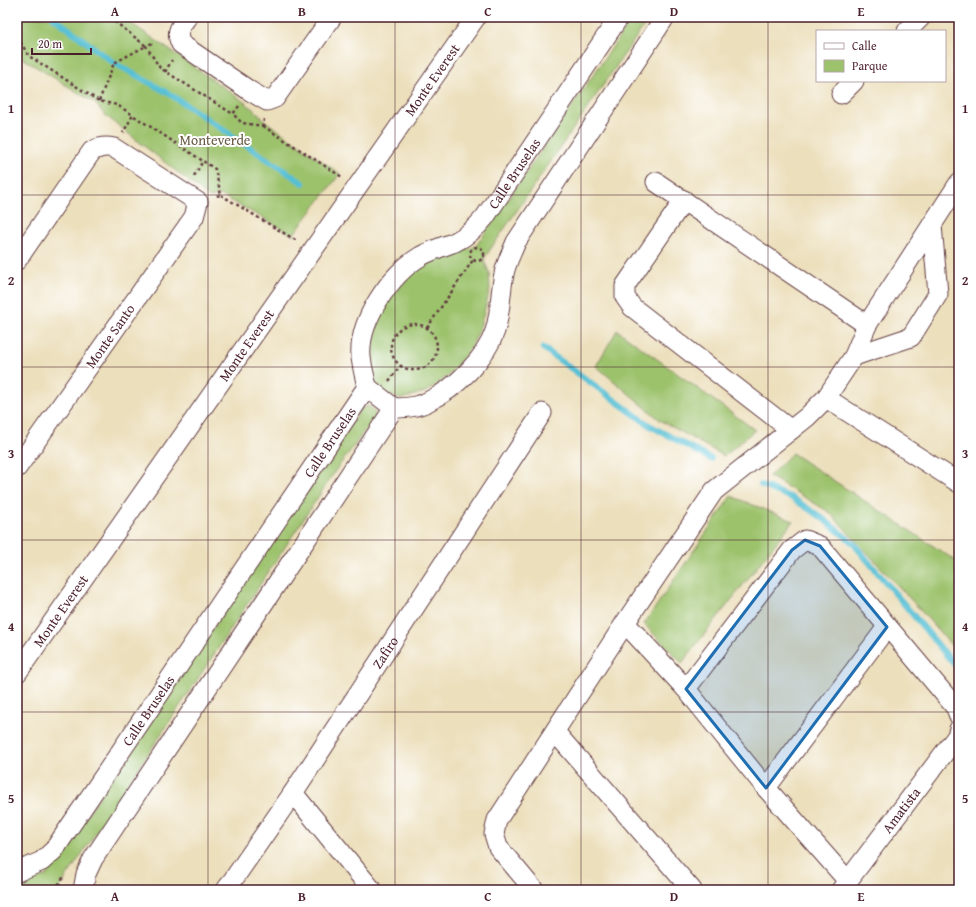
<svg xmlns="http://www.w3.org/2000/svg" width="976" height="907" font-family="'Gentium Book Plus',serif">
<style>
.green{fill:#9cc26c;stroke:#73704c}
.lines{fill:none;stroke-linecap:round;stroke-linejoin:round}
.stream{stroke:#57c0d4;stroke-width:6}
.minor-casing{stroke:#623c41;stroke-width:21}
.path{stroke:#623c41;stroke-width:2.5;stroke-dasharray:3 3;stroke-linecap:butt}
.minor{stroke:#fff;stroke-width:19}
.marked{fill:#1f6fb2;fill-opacity:0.2;stroke:#1f6fb2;stroke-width:3;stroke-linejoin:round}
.grid{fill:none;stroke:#4a1f2b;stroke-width:1;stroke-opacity:0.55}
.labels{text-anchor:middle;stroke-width:4;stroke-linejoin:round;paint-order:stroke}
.street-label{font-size:14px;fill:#4a1f2b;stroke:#fff}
.park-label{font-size:14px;fill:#675842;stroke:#fff}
.neatline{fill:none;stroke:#4a1f2b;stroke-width:1.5}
.grid-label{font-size:13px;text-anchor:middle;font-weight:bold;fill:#4a1f2b}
</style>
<rect width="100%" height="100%" fill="#fff"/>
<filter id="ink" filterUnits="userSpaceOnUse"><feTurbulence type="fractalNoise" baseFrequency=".025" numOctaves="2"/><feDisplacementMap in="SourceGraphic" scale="8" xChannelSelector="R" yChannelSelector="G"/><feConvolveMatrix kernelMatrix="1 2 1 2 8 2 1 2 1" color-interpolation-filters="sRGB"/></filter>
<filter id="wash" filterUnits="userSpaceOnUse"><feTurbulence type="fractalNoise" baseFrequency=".012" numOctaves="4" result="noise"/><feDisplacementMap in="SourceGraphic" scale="16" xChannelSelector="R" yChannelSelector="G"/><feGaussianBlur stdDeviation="0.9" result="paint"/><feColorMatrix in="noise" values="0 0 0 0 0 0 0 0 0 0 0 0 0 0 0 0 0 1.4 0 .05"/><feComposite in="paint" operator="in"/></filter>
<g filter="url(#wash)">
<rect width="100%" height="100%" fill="#ecdfbc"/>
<!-- green -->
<g class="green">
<polygon points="17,17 122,17 246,103 268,123 340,174 293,235 221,195 210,198 105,115 95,103 17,55"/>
<polygon points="633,17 650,17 485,257 484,261 489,272 490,289 483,316 478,333 470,349 448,376 436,385 425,392 401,399 383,393 374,384 369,358 379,317 391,298 417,267 461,248 469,249 476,246"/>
<polygon points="617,330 755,430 724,456 660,420 596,366"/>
<polygon points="369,406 375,411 375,420 364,432 336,470 60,887 61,890 17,890 17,882 46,876 361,409"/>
<polygon points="792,453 959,563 959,654 914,603 829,512 769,476"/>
<polygon points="731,496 793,521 682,663 644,624"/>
</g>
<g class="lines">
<!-- stream -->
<g class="stream">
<polyline points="53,17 114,63 168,93 303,183"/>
<polyline points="543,348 649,425 711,459"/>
<polyline points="761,485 792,498 821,517 853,543 959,670"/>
</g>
</g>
</g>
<g filter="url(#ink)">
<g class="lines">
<defs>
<g id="minor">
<path d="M187,17c-7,10 -12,15 -6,27l69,47 17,10 8,-3 57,-81"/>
<polyline points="907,31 921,17"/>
<polyline points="841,94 854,81"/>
<polyline points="656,182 867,325"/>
<polyline points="684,200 625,286 625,297 632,307 791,430"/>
<path d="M17,260l75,-109c8,-4 13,-5 22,-3l84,54 -4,15 -177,251"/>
<polyline points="854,356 911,337 938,294 932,225"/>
<polyline points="367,387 394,408"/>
<polyline points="826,398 959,483"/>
<polyline points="625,623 686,689 766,788 848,881"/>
<path id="s1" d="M17,673l459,-656"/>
<polyline points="686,689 792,550 805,540 820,546 956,708 959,716"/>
<polyline points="555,732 692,890"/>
<polyline points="766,788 887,627"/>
<polyline points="293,793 372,890"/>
<path id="s2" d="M17,872l25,-11 12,-11 313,-463c-2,-10 -5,-20 -6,-30 -3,-37 30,-83 60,-101 11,-6 23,-10 34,-14 12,-6 22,-15 30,-25l134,-200"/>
<path d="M83,890l3,-16 7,-15 301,-451c12,0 25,-1 35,-7 26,-12 57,-43 66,-70 6,-19 5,-38 9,-57 2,-11 8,-22 12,-32l149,-225"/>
<path id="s3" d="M226,890l67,-97 249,-380"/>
<polyline points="534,890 498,847 494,834 497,820 625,623 714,491 807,417 826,398 854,356 867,325 959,183"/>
<path id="s4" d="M841,890l116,-154 2,-7"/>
</g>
</defs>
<!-- minor casing -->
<use href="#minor" class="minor-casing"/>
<!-- path -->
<g class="path">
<polyline points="17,37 29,56 99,101 117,105 133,115 123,133"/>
<polyline points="152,43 146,46 160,68 233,114"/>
<polyline points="165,72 172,60"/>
<polyline points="99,101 114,63 146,46 109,17"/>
<polyline points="239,106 233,114 242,123 263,126 264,119"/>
<polyline points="134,116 203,161"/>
<polyline points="263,126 342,177"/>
<polyline points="194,176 203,161 215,169 221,195 216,196"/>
<polyline points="221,195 297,241"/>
<circle cx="477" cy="254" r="7"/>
<circle cx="414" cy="347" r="23"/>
<polyline points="427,328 473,260"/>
<polyline points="389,381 400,366"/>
<polyline points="26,890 40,890"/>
<polyline points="55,890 65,875"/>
</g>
<!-- minor -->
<use href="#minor" class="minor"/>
</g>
</g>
<!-- marked area -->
<path class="marked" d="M805,540l15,6 67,81 -121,161 -80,-99 106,-139z"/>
<!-- grid -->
<path class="grid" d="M208,17v873M395,17v873M581,17v873M768,17v873M17,195h942M17,367h942M17,540h942M17,712h942"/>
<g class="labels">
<!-- street labels -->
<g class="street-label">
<text dy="5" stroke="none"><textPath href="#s1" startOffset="724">Monte Everest</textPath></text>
<text dy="5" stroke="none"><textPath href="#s2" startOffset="884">Calle Bruselas</textPath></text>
<text transform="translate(110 336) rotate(-55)" y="5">Monte Santo</text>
<text dy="5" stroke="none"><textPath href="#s1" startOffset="400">Monte Everest</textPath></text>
<text dy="5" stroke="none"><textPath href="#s2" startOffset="536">Calle Bruselas</textPath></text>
<text dy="5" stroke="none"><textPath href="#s1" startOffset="76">Monte Everest</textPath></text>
<text dy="5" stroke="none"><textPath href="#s3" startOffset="286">Zafiro</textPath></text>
<text dy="5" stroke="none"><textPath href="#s2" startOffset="212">Calle Bruselas</textPath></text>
<text dy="5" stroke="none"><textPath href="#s4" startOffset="100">Amatista</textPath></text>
</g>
<!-- park labels -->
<g class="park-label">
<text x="215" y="145">Monteverde</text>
</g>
</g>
<!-- margin -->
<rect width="976" height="907" fill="none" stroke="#fff" stroke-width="44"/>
<!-- legend -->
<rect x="816" y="30" width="130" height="52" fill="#ffffff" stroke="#b7a5aa"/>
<rect x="824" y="43" width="20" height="6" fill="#ffffff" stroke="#b7a5aa"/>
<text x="852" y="50" font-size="12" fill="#4a1f2b">Calle</text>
<rect x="824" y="60" width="20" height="12" fill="#9cc26c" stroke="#b7a5aa"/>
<text x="852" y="70" font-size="12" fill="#4a1f2b">Parque</text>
<!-- scale -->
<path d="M32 48v6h59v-6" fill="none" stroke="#4a1f2b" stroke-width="2"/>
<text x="38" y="48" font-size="12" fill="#4a1f2b" stroke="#ffffff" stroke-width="3" paint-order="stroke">20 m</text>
<rect x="22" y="22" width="932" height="863" class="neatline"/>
<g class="grid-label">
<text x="115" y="16">A</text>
<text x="302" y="16">B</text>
<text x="488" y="16">C</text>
<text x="674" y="16">D</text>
<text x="861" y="16">E</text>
<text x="11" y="113">1</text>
<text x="965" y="113">1</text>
<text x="11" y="285">2</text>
<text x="965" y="285">2</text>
<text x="11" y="458">3</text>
<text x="965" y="458">3</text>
<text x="11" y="631">4</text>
<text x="965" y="631">4</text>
<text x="11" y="803">5</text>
<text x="965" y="803">5</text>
<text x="115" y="901">A</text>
<text x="302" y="901">B</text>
<text x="488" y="901">C</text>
<text x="674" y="901">D</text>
<text x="861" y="901">E</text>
</g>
</svg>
